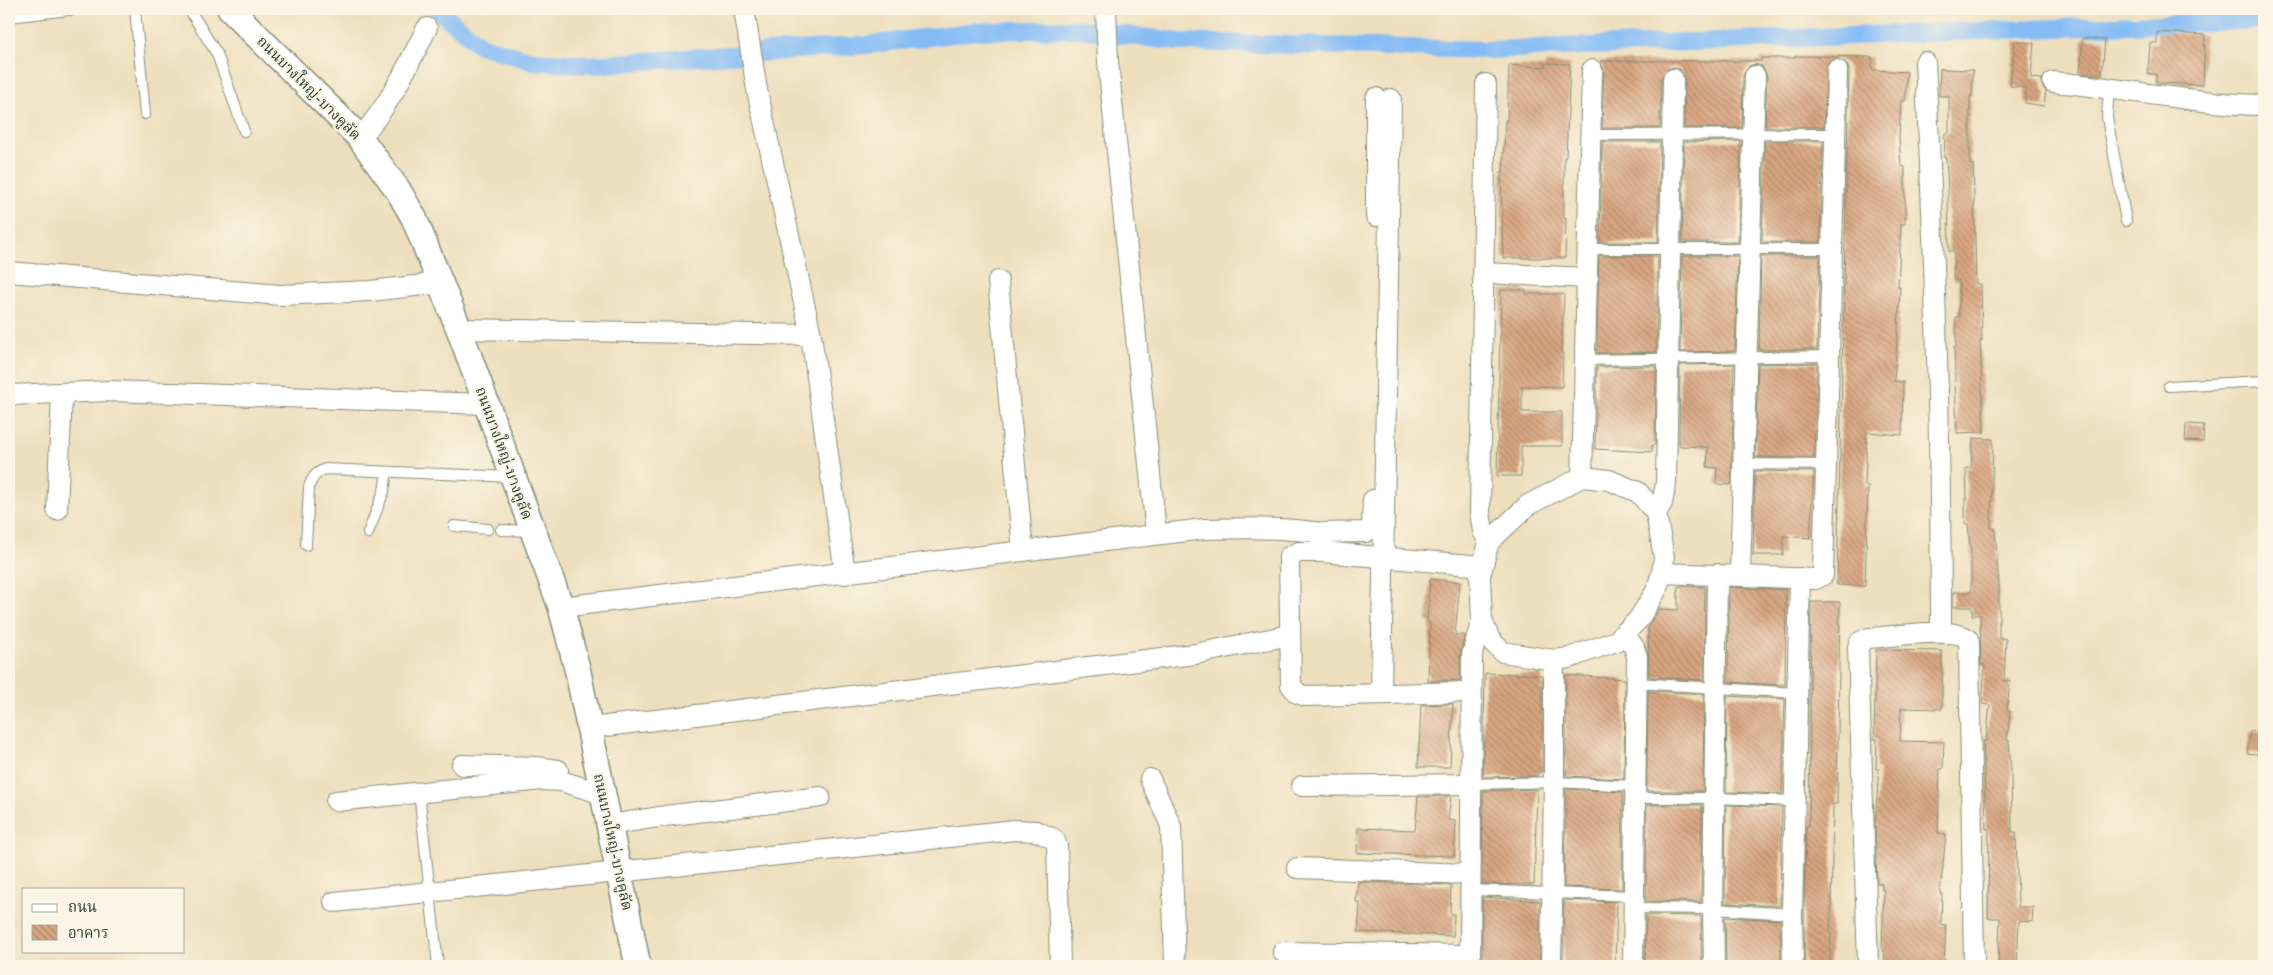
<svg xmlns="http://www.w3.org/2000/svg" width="2273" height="975" font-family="'IM FELL Double Pica','Noto Serif Thai',serif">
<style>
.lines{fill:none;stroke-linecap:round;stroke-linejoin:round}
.canal{stroke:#85bcf5;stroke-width:18}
.building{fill:url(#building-back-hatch)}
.service-casing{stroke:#868e78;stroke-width:12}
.minor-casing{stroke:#868e78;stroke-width:22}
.tertiary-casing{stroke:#868e78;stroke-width:28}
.service{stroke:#fff;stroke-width:10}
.minor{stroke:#fff;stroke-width:20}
.tertiary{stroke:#fff;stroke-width:25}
.labels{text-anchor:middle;stroke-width:4.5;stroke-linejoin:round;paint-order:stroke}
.street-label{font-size:15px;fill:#1f3d34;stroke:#fcf5e5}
</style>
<defs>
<pattern id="building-back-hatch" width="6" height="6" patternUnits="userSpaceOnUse" patternTransform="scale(1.25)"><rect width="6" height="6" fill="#d8a581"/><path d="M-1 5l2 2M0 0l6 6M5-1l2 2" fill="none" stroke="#af886a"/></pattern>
</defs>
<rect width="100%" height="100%" fill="#fcf5e5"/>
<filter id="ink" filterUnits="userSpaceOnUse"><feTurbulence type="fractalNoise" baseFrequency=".02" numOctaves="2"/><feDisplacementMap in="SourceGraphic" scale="10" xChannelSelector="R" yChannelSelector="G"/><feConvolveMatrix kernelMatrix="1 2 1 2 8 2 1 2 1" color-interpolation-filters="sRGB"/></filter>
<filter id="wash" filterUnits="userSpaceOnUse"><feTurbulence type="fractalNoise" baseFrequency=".0096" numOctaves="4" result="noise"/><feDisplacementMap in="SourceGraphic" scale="20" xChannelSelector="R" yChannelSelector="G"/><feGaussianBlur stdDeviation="1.12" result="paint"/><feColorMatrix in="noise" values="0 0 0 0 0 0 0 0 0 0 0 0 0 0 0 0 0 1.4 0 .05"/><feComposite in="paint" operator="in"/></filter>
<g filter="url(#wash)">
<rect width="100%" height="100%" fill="#eddfbd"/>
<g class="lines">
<!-- canal -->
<polyline class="canal" points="437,9 480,45 532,61 591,65 867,45 977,31 1080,29 1180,42 1486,50 2264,20"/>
</g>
<g id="blocks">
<!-- building -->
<g class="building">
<polygon points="2157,32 2205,35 2203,85 2156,83 2156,74 2148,74 2150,43 2157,43"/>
<polygon points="2083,38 2105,40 2102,75 2080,73"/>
<polygon points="2015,41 2034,43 2031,78 2042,79 2042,86 2046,91 2044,106 2025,103 2026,88 2010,86"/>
<polygon points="1795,56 1872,57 1872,70 1907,72 1905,101 1901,101 1899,137 1901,166 1905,167 1905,224 1901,224 1898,287 1900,287 1899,315 1894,381 1903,382 1902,435 1867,432 1865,486 1868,486 1865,586 1837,585 1849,70 1847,64 1837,58 1827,64 1824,127 1765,127 1767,76 1762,66 1755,64 1749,66 1743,75 1742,128 1684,128 1685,79 1680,69 1673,67 1667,69 1661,78 1660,128 1602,128 1604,70 1600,61 1761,61 1761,58 1795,58"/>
<polygon points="1545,63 1570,64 1566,157 1564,157 1564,218 1566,218 1565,258 1503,258 1501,172 1503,172 1505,120 1507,120 1509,65 1545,67"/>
<polygon points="1940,69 1973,70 1972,96 1970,96 1970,165 1973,164 1974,195 1976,284 1981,284 1982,341 1980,341 1984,432 1957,433 1954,347 1956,347 1956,317 1959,317 1959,280 1953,280 1954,251 1949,251 1948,191 1946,158 1944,158 1945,133 1949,133 1949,96 1939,96"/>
<polygon points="1741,141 1738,242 1682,242 1684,142"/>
<polygon points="1765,141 1823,141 1820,242 1762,242"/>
<polygon points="1602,142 1660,142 1658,242 1600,242"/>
<polygon points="1599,256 1658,256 1656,352 1597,353"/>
<polygon points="1682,256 1738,256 1735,351 1680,352"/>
<polygon points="1761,256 1820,256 1817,349 1759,350"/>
<polygon points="1501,290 1526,290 1526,294 1564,294 1561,353 1563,353 1562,387 1522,386 1522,412 1562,412 1562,446 1521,446 1521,476 1497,476"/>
<polygon points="1817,363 1814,458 1755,457 1758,364"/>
<polygon points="1734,364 1731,485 1716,484 1717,468 1707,467 1708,447 1679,446 1680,365"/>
<polygon points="1656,366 1655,445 1652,445 1652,452 1595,449 1597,367"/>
<polygon points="2186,424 2204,425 2203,442 2185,441"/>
<polygon points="1973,438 1993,439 1991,528 1995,528 1999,588 1999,638 2006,639 2004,681 2010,681 2007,711 2010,711 2007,740 2009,740 2011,773 2012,832 2016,832 2018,907 2033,907 2032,922 2019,921 2017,966 1998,966 2000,918 1988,918 1989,829 1986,829 1983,741 1986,741 1990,705 1982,704 1985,665 1981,665 1980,615 1972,615 1972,607 1953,607 1953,592 1971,592 1971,554 1968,524 1965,524 1965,499 1967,499 1966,468 1971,468"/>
<polygon points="1755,471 1814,472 1810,538 1783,536 1783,555 1753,555"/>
<polygon points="1430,579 1460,582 1455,635 1465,635 1460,654 1460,680 1428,681 1430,623 1427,622"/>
<polygon points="1678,586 1705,587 1704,680 1649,677 1648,627 1659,609 1678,610"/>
<polygon points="1729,587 1786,590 1785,685 1728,682"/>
<polygon points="1811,602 1840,602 1837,804 1833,804 1830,966 1805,966 1804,914 1806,826 1809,826"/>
<polygon points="1876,650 1942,651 1942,709 1901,708 1900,741 1944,742 1943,769 1940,769 1938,833 1946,834 1940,894 1942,894 1941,924 1946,925 1944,966 1884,966 1885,951 1882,951 1884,890 1882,890 1882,884 1877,883 1875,823 1879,769 1876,769 1877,739 1874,739"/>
<polygon points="1485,673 1542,675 1542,772 1537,772 1537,776 1483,777"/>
<polygon points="1566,675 1625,679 1624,779 1566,776"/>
<polygon points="1648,691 1704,694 1703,791 1647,791"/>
<polygon points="1727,696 1785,699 1782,794 1726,792"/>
<polygon points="1453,704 1450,767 1418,767 1421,705"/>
<polygon points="2250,731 2264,733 2264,755 2247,753"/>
<polygon points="1537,789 1534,885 1482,884 1483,791"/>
<polygon points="1566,789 1623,792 1622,889 1564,887"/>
<polygon points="1451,796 1448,820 1456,821 1454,856 1357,853 1358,828 1415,830 1418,797"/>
<polygon points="1647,805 1702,805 1701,902 1646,901"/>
<polygon points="1726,805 1782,807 1780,906 1725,903"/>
<polygon points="1358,882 1451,885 1450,914 1454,914 1453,936 1358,932 1360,902 1356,902"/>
<polygon points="1482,897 1540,901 1539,966 1482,966"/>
<polygon points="1564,900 1617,902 1615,966 1563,966"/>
<polygon points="1646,915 1701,916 1702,966 1645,966"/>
<polygon points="1725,917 1780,920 1781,966 1726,966"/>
</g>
</g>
</g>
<g filter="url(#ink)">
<use href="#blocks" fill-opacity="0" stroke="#868e78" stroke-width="1"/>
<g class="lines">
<defs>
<g id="service">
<polyline points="135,9 145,114"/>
<polyline points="189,9 217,54 244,131"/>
<polyline points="9,17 77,9"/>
<polyline points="2109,87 2107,117 2126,221"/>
<polyline points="1592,135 1836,134"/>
<polyline points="1588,249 1832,249"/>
<polyline points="1586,360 1828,356"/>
<polyline points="2169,386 2264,381"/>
<polyline points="1745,464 1827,465"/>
<polyline points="454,526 488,529"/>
<polyline points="501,530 533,531"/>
<polyline points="368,533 384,491 387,472"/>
<path d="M306,545l3,-58c3,-10 7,-14 16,-18l188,8"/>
<polyline points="1636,683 1797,693"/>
<polyline points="1472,784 1554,782 1635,786"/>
<polyline points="419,792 438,966"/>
<polyline points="1635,798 1715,798 1795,801"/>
<polyline points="1471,890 1633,896"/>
<polyline points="1634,908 1713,909 1792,914"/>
</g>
<g id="minor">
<polyline points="744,9 757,90 811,335 845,574"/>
<polyline points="1106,9 1108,62 1156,533"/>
<path d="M1925,62c10,190 16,380 16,571"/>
<path d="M2053,82c71,6 140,22 211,23"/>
<polyline points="1486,84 1480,512 1483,531 1489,542"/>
<path d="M360,138c31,-35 46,-69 67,-110"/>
<polyline points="1376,216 1376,98"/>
<polyline points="9,272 280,295 370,291 441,283"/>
<polyline points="1483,273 1588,278"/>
<polyline points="998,281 1023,551"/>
<polyline points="459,329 811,335"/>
<polyline points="9,395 111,391 485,404"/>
<polygon points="1582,477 1609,480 1638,492 1656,513 1664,557 1662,573 1656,591 1638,620 1616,641 1569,658 1554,660 1503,652 1490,640 1482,620 1480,576 1489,542 1528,505"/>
<polyline points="1582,477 1592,70"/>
<polyline points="57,510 62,394"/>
<polyline points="1656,513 1662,503 1666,483 1673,79"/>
<polyline points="1323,533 1366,532 1372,526 1373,500"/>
<polyline points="1322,552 1299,552 1289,557 1291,685 1297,693 1305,696 1470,692"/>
<polyline points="1662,573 1816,579 1823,575 1837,70"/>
<polyline points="1740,575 1755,76"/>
<path d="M561,607l643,-78c40,-1 79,-2 119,4l-1,19 160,14"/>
<polyline points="1624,634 1634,647 1637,657 1633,966"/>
<polyline points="1381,693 1391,99"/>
<polyline points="590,728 1195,654 1290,635"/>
<polyline points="462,765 536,767 558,770"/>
<polyline points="1150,779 1171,826 1175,966"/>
<polyline points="1302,786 1472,784"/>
<polyline points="336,801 542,780 561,781 603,794"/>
<polyline points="610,825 665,816 820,797"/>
<polyline points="1297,868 1470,874"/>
<polyline points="334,902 1015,830 1036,831 1054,839 1057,846 1060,966"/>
<polyline points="1283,952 1470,955"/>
<polyline points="1470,966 1472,654 1482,620"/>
<polyline points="1551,966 1554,782 1554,660"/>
<polyline points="1714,966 1713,909 1717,574"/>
<polyline points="1793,966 1792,914 1800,578"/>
<path d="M1868,966l-10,-319 2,-5 9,-4c22,-1 84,-12 99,1l1,4 5,323"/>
</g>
<polyline id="tertiary" points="230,9 360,138 398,190 414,218 459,329 561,607 578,672 638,966"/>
</defs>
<!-- service casing -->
<use href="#service" class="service-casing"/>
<!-- minor casing -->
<use href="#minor" class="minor-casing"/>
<!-- tertiary casing -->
<use href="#tertiary" class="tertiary-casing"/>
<!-- service -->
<use href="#service" class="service"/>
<!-- minor -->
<use href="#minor" class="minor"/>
<!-- tertiary -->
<use href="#tertiary" class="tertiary"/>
</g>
</g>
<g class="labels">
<!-- street labels -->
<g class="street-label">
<text transform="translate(309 88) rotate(45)" y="5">ถนนบางใหญ่-บางคูลัด</text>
<text transform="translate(504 453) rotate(70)" y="5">ถนนบางใหญ่-บางคูลัด</text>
<text transform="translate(613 842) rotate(78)" y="5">ถนนบางใหญ่-บางคูลัด</text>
</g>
</g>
<!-- margin -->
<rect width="2273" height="975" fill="none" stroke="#fcf5e5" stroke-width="30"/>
<!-- legend -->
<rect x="22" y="888" width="162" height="65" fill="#fcf5e5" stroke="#a4ab9e"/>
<rect x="32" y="904" width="25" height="8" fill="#ffffff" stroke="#a4ab9e"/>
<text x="68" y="912" font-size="15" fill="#1f3d34">ถนน</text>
<rect x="32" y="925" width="25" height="15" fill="url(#building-back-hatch)" stroke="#a4ab9e"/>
<text x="68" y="938" font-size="15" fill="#1f3d34">อาคาร</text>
</svg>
